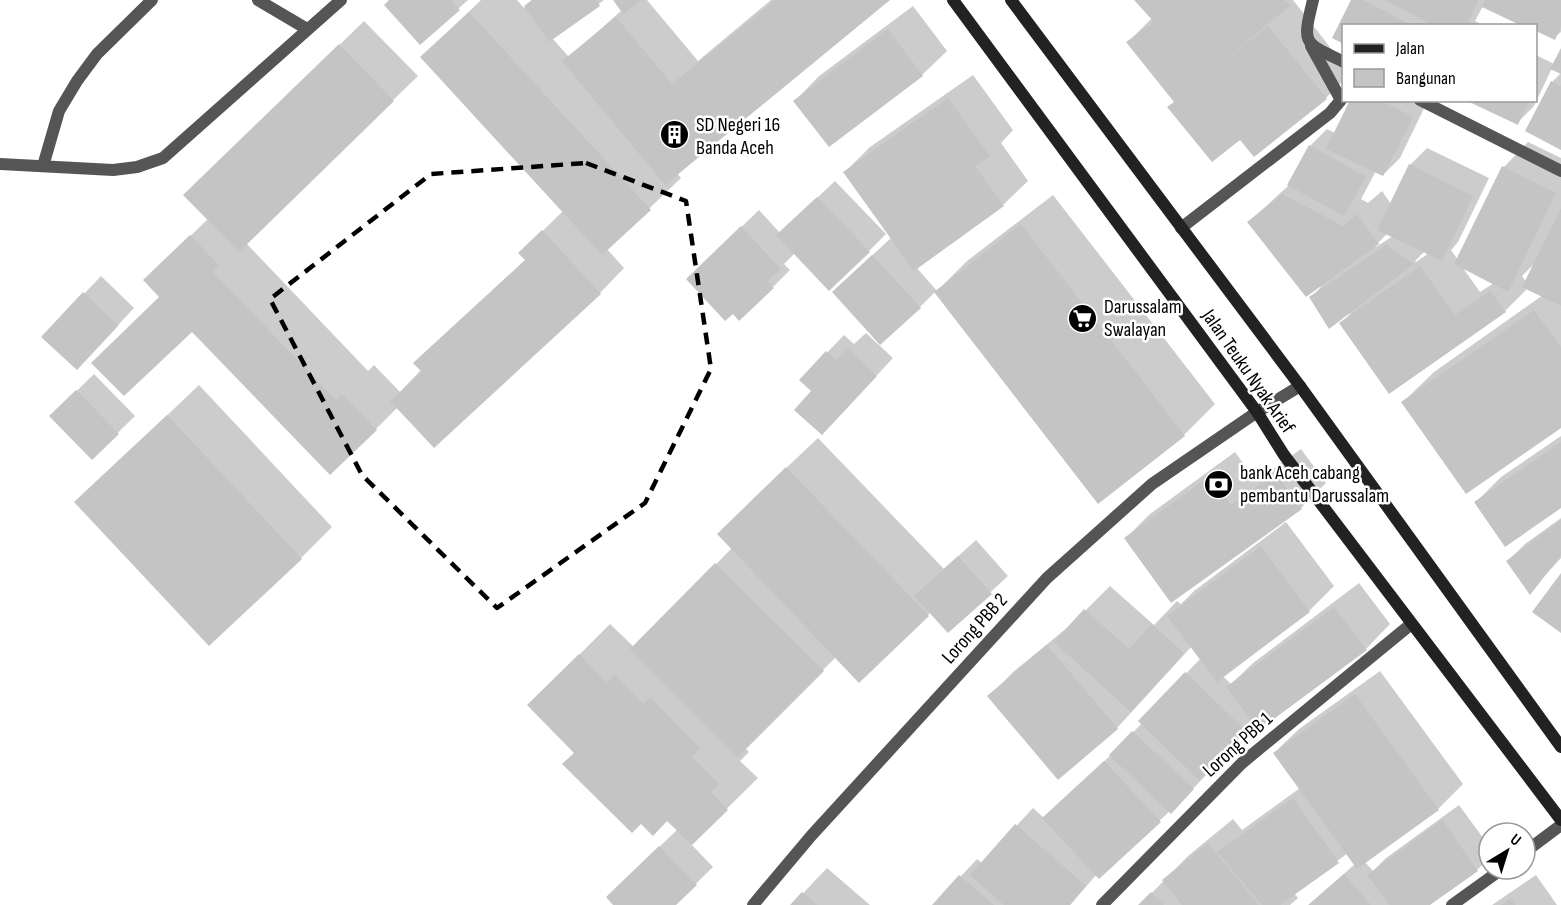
<svg xmlns="http://www.w3.org/2000/svg" width="1561" height="905" font-family="'Sofia Sans Condensed',sans-serif">
<style>
.shadow{fill:#0003;fill-rule:evenodd}
.building{fill:#c4c4c4}
.lines{fill:none;stroke-linecap:round;stroke-linejoin:round}
.lane{stroke:#555;stroke-width:12}
.street{stroke:#555;stroke-width:12}
.secondary{stroke:#222;stroke-width:12}
.marked{fill:none;stroke:#000;stroke-width:4.5;stroke-dasharray:12 8;stroke-linejoin:round}
.labels{text-anchor:middle;stroke-width:5;stroke-linejoin:round;paint-order:stroke}
.poi-label{font-size:20px;fill:#000;stroke:#fff;text-anchor:start}
.street-label{font-size:20px;fill:#000;stroke:#fff}
</style>
<rect width="100%" height="100%" fill="#fff"/>
<!-- shadow -->
<g class="shadow">
<polygon points="391,0 468,0 420,43"/>
<polygon points="481,0 517,0 524,8 532,0 604,0 552,38 569,57 622,10 615,0 647,0 698,61 771,0 888,0 677,173 681,178 607,249 624,268 600,293 398,407 376,429 161,297 176,250 208,219 210,171 364,21 418,76 246,243 368,371 374,365 400,392 526,259 520,253 563,211 422,57"/>
<polygon points="1136,0 1293,0 1344,65 1344,80 1326,98 1240,138 1175,101 1128,42 1152,18"/>
<polygon points="1353,0 1561,0 1561,32 1554,38 1536,30 1536,26 1483,6 1475,21 1485,26 1344,26 1334,37"/>
<polygon points="913,6 947,51 922,75 829,145 795,101 819,76"/>
<polygon points="1561,51 1561,73 1552,68 1534,106 1517,123 1469,100 1536,100 1536,55 1554,64"/>
<polygon points="1561,73 1561,148 1552,82"/>
<polygon points="973,75 1013,130 1001,143 1028,181 1003,205 916,267 937,291 967,261 1053,195 1215,404 1184,435 936,291 920,307 851,275 892,237 845,172 870,147"/>
<path d="M1351,100h77l-28,58 -17,17 -7,-4 -15,28 7,4 14,-12 9,13 19,-39 17,-17 62,30 -31,64 -7,8 7,10 46,-93 24,-25 33,16v268l-158,-24 31,-30 109,-77 -15,-7 -23,23 -116,81 -48,-69 9,-9 -39,-17 10,-10 -72,-65 39,-36 22,-40 17,-17 8,4zM1388,233l5,3 -17,11 -1,-1zM1425,251l4,2 -13,9 -1,-1zM1535,263l-9,19 -4,-6zM1463,268l31,15 -14,9z"/>
<polygon points="835,181 886,234 869,251 795,253 784,264 790,270 773,287 705,262 759,210 780,233"/>
<polygon points="101,276 134,308 94,351 43,337"/>
<polygon points="866,333 893,358 839,416 801,380 844,335 854,344"/>
<polygon points="94,374 135,416 92,458 51,416"/>
<polygon points="199,385 332,527 301,558 76,502"/>
<polygon points="1561,436 1561,506 1476,502 1501,477"/>
<polygon points="818,438 944,569 976,540 1008,576 948,631 931,612 860,681 836,657 745,748 749,752 740,761 758,778 691,844 713,867 674,905 615,905 625,880 678,829 576,752 529,705 610,624 634,647 732,548 749,503"/>
<polygon points="1301,449 1326,483 1301,508 1171,601 1126,538 1150,514 1235,452 1256,481"/>
<polygon points="1561,518 1561,558 1530,592 1508,561 1525,544"/>
<polygon points="1286,522 1334,586 1309,611 1223,676 1231,684 1253,663 1359,583 1390,624 1366,649 1254,721 1207,769 1210,771 1187,795 1099,877 1097,874 1070,905 934,905 977,859 982,863 1033,808 1044,818 1114,752 1142,723 1140,721 1201,658 1192,646 1117,728 1058,778 989,697 1013,672 1073,623 1110,586 1154,625 1177,601 1181,604 1194,591"/>
<polygon points="1380,671 1463,784 1438,809 1365,862 1373,871 1386,858 1459,805 1489,846 1489,858 1477,870 1427,905 1309,905 1355,864 1348,853 1294,893 1298,898 1290,905 1140,905 1188,856 1233,819 1242,830 1300,788 1274,753 1299,729"/>
<polygon points="827,868 870,905 792,905"/>
<polygon points="1536,875 1557,905 1492,905"/>
</g>
<!-- building -->
<g class="building">
<polygon points="389,0 451,0 460,10 420,45 384,5"/>
<polygon points="532,0 596,0 600,6 549,42 524,6"/>
<polygon points="613,0 641,0 623,14"/>
<polygon points="775,0 890,0 665,185 562,61 616,17 672,84"/>
<polygon points="1134,0 1284,0 1291,5 1209,73 1268,26 1327,99 1254,157 1240,140 1212,162 1167,107 1174,102 1126,42 1154,22"/>
<polygon points="1351,0 1363,0 1413,26 1344,26 1344,44 1332,38"/>
<polygon points="1385,0 1479,0 1466,26 1435,26"/>
<polygon points="1485,0 1561,0 1561,26 1555,40 1536,31 1536,26 1522,26 1482,7"/>
<polygon points="469,12 651,210 602,255 420,57"/>
<polygon points="888,29 923,76 829,147 793,101"/>
<polygon points="339,44 394,101 239,252 183,195"/>
<polygon points="1561,48 1561,74 1550,69"/>
<polygon points="1551,81 1561,86 1561,150 1525,131"/>
<polygon points="948,98 990,156 975,166 1004,206 914,271 843,172"/>
<polygon points="1350,100 1380,100 1413,117 1383,176 1326,149"/>
<polygon points="1465,100 1529,100 1518,125"/>
<polygon points="1309,145 1366,177 1344,216 1287,185"/>
<polygon points="1409,164 1473,196 1442,261 1377,230"/>
<polygon points="1502,166 1556,193 1508,292 1454,264"/>
<polygon points="1282,194 1343,226 1357,214 1379,244 1306,297 1247,222"/>
<polygon points="817,197 870,252 829,291 776,235"/>
<polygon points="1561,208 1561,306 1522,287"/>
<polygon points="1021,224 1185,436 1098,504 934,292"/>
<polygon points="741,226 781,269 767,281 774,288 739,321 733,314 725,321 686,279"/>
<polygon points="542,230 601,294 434,448 390,401 422,372 413,363 525,260 518,253"/>
<polygon points="190,235 219,265 213,272 336,400 342,394 377,430 330,475 192,332 124,396 91,363 159,297 143,280"/>
<polygon points="1386,245 1414,264 1329,329 1309,297"/>
<polygon points="872,255 921,308 880,345 832,292"/>
<polygon points="1420,266 1455,315 1490,291 1506,312 1389,394 1339,323"/>
<polygon points="83,292 118,326 77,370 41,337"/>
<polygon points="1534,310 1561,347 1561,428 1466,494 1401,402"/>
<polygon points="848,349 877,376 822,435 794,410 811,391 799,380 826,351 836,360"/>
<polygon points="76,390 119,434 92,460 49,416"/>
<polygon points="167,415 302,559 209,646 74,502"/>
<polygon points="1561,442 1561,508 1505,547 1474,502"/>
<polygon points="786,467 929,616 859,683 717,534"/>
<polygon points="1276,473 1302,509 1171,603 1124,538 1210,476 1231,505"/>
<polygon points="1561,520 1561,555 1530,595 1506,561"/>
<polygon points="1261,546 1310,612 1217,682 1167,616"/>
<polygon points="958,556 992,594 948,633 914,596"/>
<polygon points="715,563 824,671 738,757 630,649"/>
<polygon points="1561,573 1561,633 1532,612"/>
<polygon points="1334,607 1367,650 1259,730 1226,687"/>
<polygon points="1084,609 1129,649 1152,624 1184,653 1131,712 1054,642"/>
<polygon points="1047,645 1118,729 1058,780 987,696"/>
<polygon points="579,654 607,683 615,675 643,704 650,697 700,748 692,757 719,784 711,792 728,810 692,845 667,821 653,836 641,824 632,833 562,764 574,753 527,705"/>
<polygon points="1185,672 1246,731 1199,780 1138,721"/>
<polygon points="1355,694 1439,810 1357,869 1273,753"/>
<polygon points="1132,731 1194,789 1171,814 1109,755"/>
<polygon points="1104,761 1161,822 1099,879 1042,818"/>
<polygon points="1293,798 1339,863 1280,905 1262,905 1217,852"/>
<polygon points="1442,820 1478,871 1430,905 1389,905 1367,875"/>
<polygon points="1015,824 1086,886 1070,905 1004,905 970,875"/>
<polygon points="1208,843 1259,905 1182,905 1162,880"/>
<polygon points="659,846 697,885 676,905 613,905 606,897"/>
<polygon points="1344,874 1371,905 1308,905"/>
<polygon points="959,875 994,905 932,905"/>
<polygon points="802,892 817,905 790,905"/>
<polygon points="1151,892 1164,905 1138,905"/>
<polygon points="1511,898 1516,905 1501,905"/>
</g>
<g class="lines">
<!-- lane -->
<g class="lane">
<polyline points="258,0 307,29"/>
<polyline points="0,164 113,170 137,167 163,158 341,0"/>
<polyline points="43,166 59,111 77,81 97,54 152,0"/>
</g>
<!-- street -->
<g class="street">
<path d="M1313,0c-11,45 -10,42 31,62"/>
<polyline points="1420,100 1561,171"/>
<polyline points="1181,228 1330,113 1341,100 1311,46"/>
<polyline points="1525,852 1561,825"/>
<polyline points="753,905 811,836 1047,578 1152,484 1257,412 1300,386"/>
<polyline points="1102,905 1242,763 1410,625"/>
<polyline points="1452,905 1502,869"/>
</g>
<!-- secondary -->
<g class="secondary">
<polyline points="953,0 1257,412 1284,455 1561,820"/>
<polyline points="1011,0 1300,386 1561,747"/>
</g>
</g>
<!-- marked area -->
<path class="marked" d="M586,163l100,38 25,168 -66,134 -148,105 -135,-133 -92,-176 161,-125z"/>
<!-- icons -->
<defs>
<symbol id="building-disc" viewBox="-11 -11 22 22"><circle r="9.5" fill="#000" stroke="#fff"/><path d="M-4-6H4V6H1V3H-1V6H-4ZM-2.5-4.3h1.7v1.8h-1.7ZM.8-4.3h1.7v1.8H.8ZM-2.5-1h1.7V.8h-1.7ZM.8-1h1.7V.8H.8Z" fill="#fff"/></symbol>
<symbol id="supermarket-disc" viewBox="-11 -11 22 22"><circle r="9.5" fill="#000" stroke="#fff"/><path d="M-6-5.5h2.5l.6 2H6L4.5 2H-2.5L-4.4-4H-6ZM-1.5 3.2a1.3 1.3 0 1 0 .1 0ZM3 3.2a1.3 1.3 0 1 0 .1 0Z" fill="#fff"/></symbol>
<symbol id="bank-disc" viewBox="-11 -11 22 22"><circle r="9.5" fill="#000" stroke="#fff"/><path d="M-6-4H6V4H-6ZM0-2.3a2.3 2.3 0 1 0 0 4.6a2.3 2.3 0 1 0 0-4.6Z" fill="#fff"/></symbol>
</defs>
<g fill-rule="evenodd">
<use href="#building-disc" x="658" y="118" width="33" height="33"/>
<use href="#supermarket-disc" x="1066" y="302" width="33" height="33"/>
<use href="#bank-disc" x="1202" y="468" width="33" height="33"/>
</g>
<g class="labels">
<!-- poi labels -->
<g class="poi-label">
<text x="696" y="131">SD Negeri 16<tspan x="696" dy="23">Banda Aceh</tspan></text>
<text x="1104" y="313">Darussalam<tspan x="1104" dy="23">Swalayan</tspan></text>
<text x="1240" y="479">bank Aceh cabang<tspan x="1240" dy="23">pembantu Darussalam</tspan></text>
</g>
<!-- street labels -->
<g class="street-label">
<text transform="translate(1249 371) rotate(55)" y="7">Jalan Teuku Nyak Arief</text>
<text transform="translate(974 628) rotate(-48)" y="7">Lorong PBB 2</text>
<text transform="translate(1237 744) rotate(-42)" y="7">Lorong PBB 1</text>
</g>
</g>
<!-- legend -->
<rect x="1342" y="24" width="195" height="78" fill="#ffffff" stroke="#999999" stroke-width="1.5"/>
<rect x="1354" y="44" width="30" height="9" fill="#222222" stroke="#999999" stroke-width="1.5"/>
<text x="1396" y="54" font-size="18" fill="#000000">Jalan</text>
<rect x="1354" y="69" width="30" height="18" fill="#c4c4c4" stroke="#999999" stroke-width="1.5"/>
<text x="1396" y="84" font-size="18" fill="#000000">Bangunan</text>
<!-- north arrow -->
<g transform="translate(1507 851) rotate(38)"><circle r="28" fill="#ffffff" stroke="#999999" stroke-width="1.5"/>
<path d="M0-4.5L10 22L0 15L-10 22Z" fill="#000000"/>
<text y="-9" font-size="16" font-weight="bold" text-anchor="middle" fill="#000000">U</text>
</g>
</svg>
